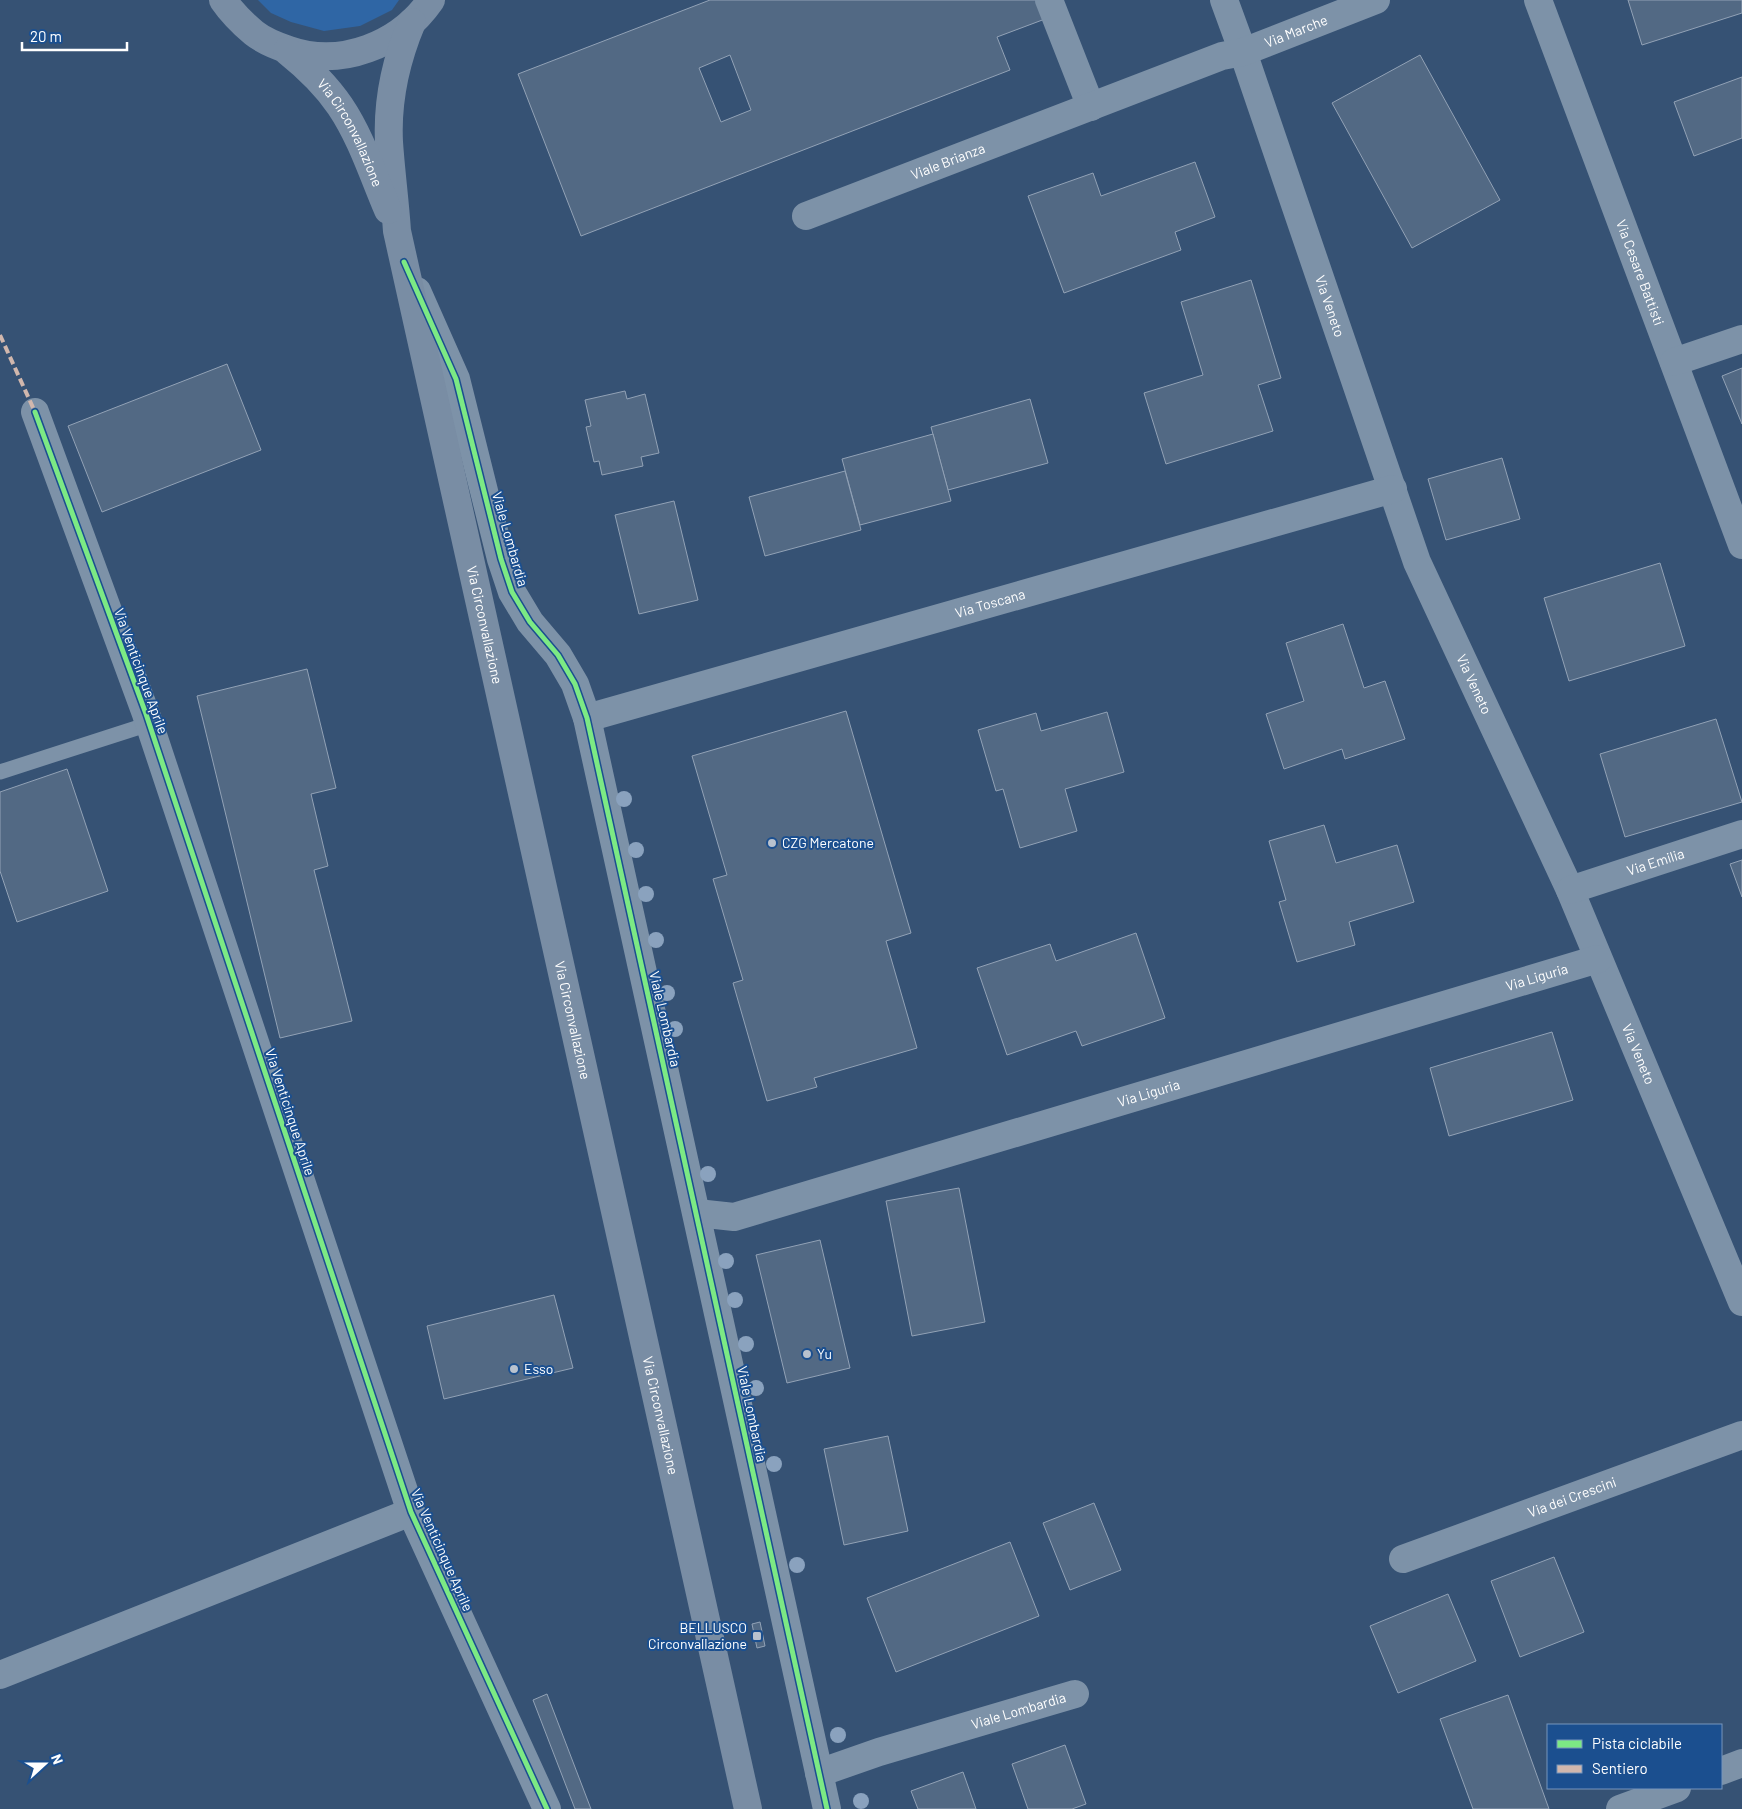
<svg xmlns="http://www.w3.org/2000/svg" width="1742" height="1809" font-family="Barlow,sans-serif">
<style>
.green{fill:#2f66a5}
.building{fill:#526984;stroke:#92a2b6;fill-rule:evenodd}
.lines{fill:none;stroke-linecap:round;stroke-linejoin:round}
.service{stroke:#7d92a8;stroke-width:15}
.minor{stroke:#7d92a8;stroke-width:28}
.secondary{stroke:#798da4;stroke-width:28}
.quiet{stroke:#d1b7ad;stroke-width:4;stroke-dasharray:8 4;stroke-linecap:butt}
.cycleway-casing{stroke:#1b4f8f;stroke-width:8}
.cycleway{stroke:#7ce984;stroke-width:5}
.tree{fill:#8aa2be}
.poi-dot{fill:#b9c2ce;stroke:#1b4f8f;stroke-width:2}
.labels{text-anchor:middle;stroke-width:4;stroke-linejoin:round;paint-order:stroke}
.street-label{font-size:14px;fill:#fff;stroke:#1b4f8f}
.poi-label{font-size:14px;fill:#fff;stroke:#1b4f8f;text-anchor:start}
</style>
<rect width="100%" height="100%" fill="#365274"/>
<!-- green -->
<polygon class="green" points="258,0 399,0 392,10 360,26 324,31 291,22 271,13"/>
<!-- building -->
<g class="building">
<path d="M710,0h327l8,19 -48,18 13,33 -429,166 -63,-162zM730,55l21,55 -30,12 -22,-54z"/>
<polygon points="1628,0 1742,0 1742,13 1642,45"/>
<polygon points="1420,55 1500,200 1412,248 1332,103"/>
<polygon points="1742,77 1742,138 1694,156 1674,102"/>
<polygon points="1195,162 1215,217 1175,232 1181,250 1064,293 1028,196 1093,173 1101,196"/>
<polygon points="1251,280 1281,378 1258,385 1273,431 1166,464 1144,393 1203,375 1181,302"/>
<polygon points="227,364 261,450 102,512 68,426"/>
<polygon points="1742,368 1742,424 1722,376"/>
<polygon points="625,391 627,399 645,394 659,453 641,457 643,466 602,475 599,461 594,462 586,427 591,426 585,400"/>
<polygon points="1030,399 1048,463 948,490 931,427"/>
<polygon points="933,434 951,501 860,525 842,459"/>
<polygon points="1502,458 1520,519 1446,540 1428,479"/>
<polygon points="845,471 861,530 765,556 749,497"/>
<polygon points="674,501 698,600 639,614 615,515"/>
<polygon points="1660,563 1685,646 1569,681 1544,598"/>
<polygon points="1343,624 1364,688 1385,681 1405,739 1345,759 1342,749 1284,769 1266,714 1304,701 1286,643"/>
<polygon points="307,669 336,788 311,794 328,866 314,870 352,1021 280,1038 197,696"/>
<polygon points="846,711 911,933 886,941 917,1048 814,1078 817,1087 767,1101 733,983 743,980 713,879 727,875 692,756"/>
<polygon points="1107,712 1124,772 1065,789 1077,831 1020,848 1003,789 996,791 978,730 1036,713 1041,731"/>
<polygon points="1716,719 1742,802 1625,837 1600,754"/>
<polygon points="67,769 108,891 17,922 0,871 0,792"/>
<polygon points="1324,825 1336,863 1397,845 1414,902 1349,922 1355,945 1297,962 1279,902 1286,900 1269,841"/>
<polygon points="1742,860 1742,897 1730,864"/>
<polygon points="1136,933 1165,1018 1082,1046 1076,1031 1007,1055 977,968 1050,944 1056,961"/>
<polygon points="1552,1032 1573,1100 1449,1136 1430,1068"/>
<polygon points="959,1188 985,1322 912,1336 886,1201"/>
<polygon points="820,1240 850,1368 787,1383 756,1255"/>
<polygon points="554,1295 573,1368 444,1399 427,1326"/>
<polygon points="888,1436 908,1531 844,1545 824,1449"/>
<polygon points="1094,1503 1121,1570 1070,1590 1043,1523"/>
<polygon points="1010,1542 1039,1616 896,1672 867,1598"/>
<polygon points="1554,1557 1584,1632 1520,1657 1491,1581"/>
<polygon points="1448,1594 1476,1661 1398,1693 1370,1626"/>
<polygon points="760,1622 765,1646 757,1648 752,1624"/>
<polygon points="547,1694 591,1809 575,1809 533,1700"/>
<polygon points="1508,1695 1549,1809 1473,1809 1440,1719"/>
<polygon points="1065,1745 1086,1804 1072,1809 1028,1809 1012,1764"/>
<polygon points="963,1772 976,1809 918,1809 911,1791"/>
</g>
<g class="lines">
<!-- service -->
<polyline class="service" points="0,772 149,724"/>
<!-- minor -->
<g class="minor">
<polyline points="1049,0 1091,107"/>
<path id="s1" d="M1224,0l19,52 174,510 153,328 172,412"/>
<path id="s2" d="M1538,0l204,545"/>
<path id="s3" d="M806,216l416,-160 21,-4 133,-52"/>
<polyline points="417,291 456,379 501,559 512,592 530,622 558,655 575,684 587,718 827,1809"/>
<polyline points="1674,362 1742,339"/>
<polyline points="35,412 146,714 411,1512 547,1809"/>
<path id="s4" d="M587,718l806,-229"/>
<path id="s5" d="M1570,890l172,-56"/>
<path id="s6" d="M697,1213l37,4 864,-258"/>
<path id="s7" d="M1403,1559l339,-124"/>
<polyline points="0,1675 411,1512"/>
<polyline points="1721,1771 1742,1763"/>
<path id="s8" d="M819,1773l60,-21 196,-58"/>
<polyline points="1620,1809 1677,1788"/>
</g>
<!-- secondary -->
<g class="secondary">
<path d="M223,0c9,13 19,23 31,33 10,8 23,13 35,17 52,18 111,-5 142,-50"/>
<path id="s9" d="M412,22c-16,38 -25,79 -23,120 2,30 6,59 8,89l351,1578"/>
<path id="s10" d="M287,51c20,16 38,33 53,55 21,31 33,69 48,104"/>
</g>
<!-- quiet -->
<polyline class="quiet" points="0,335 35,412"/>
<defs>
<g id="cycleway">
<polyline points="404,262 456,379 501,559 512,592 530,622 558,655 575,684 587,718 827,1809"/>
<polyline points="35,412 146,714 411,1512 547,1809"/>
</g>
</defs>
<!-- cycleway casing -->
<use href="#cycleway" class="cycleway-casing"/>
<!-- cycleway -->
<use href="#cycleway" class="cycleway"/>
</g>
<!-- trees -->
<g class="tree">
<circle cx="624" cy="799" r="8"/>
<circle cx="636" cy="850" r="8"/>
<circle cx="646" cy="894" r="8"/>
<circle cx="656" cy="940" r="8"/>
<circle cx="667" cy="993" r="8"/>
<circle cx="675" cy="1029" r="8"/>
<circle cx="708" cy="1174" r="8"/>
<circle cx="726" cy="1261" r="8"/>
<circle cx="735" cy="1300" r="8"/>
<circle cx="746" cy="1344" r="8"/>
<circle cx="756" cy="1388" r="8"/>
<circle cx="774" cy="1464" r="8"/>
<circle cx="797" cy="1565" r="8"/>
<circle cx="838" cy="1735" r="8"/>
<circle cx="861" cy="1801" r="8"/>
</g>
<!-- markers -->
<g class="poi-dot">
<circle cx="772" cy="843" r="5"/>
<circle cx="807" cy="1354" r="5"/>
<circle cx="514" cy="1369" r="5"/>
<rect x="752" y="1631" width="10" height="10" rx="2.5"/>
</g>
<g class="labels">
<!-- street labels -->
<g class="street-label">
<text dy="5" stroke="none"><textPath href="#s3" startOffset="524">Via Marche</textPath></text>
<text dy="5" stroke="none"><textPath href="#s10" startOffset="105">Via Circonvallazione</textPath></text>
<text dy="5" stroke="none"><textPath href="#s3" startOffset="152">Viale Brianza</textPath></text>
<text dy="5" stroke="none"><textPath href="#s2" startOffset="291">Via Cesare Battisti</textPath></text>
<text dy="5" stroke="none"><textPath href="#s1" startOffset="324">Via Veneto</textPath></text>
<text transform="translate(510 539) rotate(74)" y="5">Viale Lombardia</text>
<text dy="5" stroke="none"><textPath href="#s4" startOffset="419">Via Toscana</textPath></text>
<text dy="5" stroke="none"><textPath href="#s9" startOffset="616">Via Circonvallazione</textPath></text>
<text transform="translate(141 671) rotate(70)" y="5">Via Venticinque Aprile</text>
<text dy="5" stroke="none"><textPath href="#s1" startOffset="729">Via Veneto</textPath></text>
<text dy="5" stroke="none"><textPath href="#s5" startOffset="90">Via Emilia</textPath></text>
<text dy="5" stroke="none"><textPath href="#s6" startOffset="875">Via Liguria</textPath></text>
<text transform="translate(665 1019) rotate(77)" y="5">Viale Lombardia</text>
<text dy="5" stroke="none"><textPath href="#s9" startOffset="1021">Via Circonvallazione</textPath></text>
<text dy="5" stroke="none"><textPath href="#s1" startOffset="1134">Via Veneto</textPath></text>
<text dy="5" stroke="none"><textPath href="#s6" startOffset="470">Via Liguria</textPath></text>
<text transform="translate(290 1112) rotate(72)" y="5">Via Venticinque Aprile</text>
<text transform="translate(752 1414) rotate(78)" y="5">Viale Lombardia</text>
<text dy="5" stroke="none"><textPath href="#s9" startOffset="1426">Via Circonvallazione</textPath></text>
<text dy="5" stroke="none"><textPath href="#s7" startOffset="180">Via dei Crescini</textPath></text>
<text transform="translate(442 1550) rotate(66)" y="5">Via Venticinque Aprile</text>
<text dy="5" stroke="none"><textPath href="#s8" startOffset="209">Viale Lombardia</textPath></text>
</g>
<!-- poi labels -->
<g class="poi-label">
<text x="782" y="848">CZG Mercatone</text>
<text x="817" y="1359">Yu</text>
<text x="524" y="1374">Esso</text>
<text x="747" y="1633" text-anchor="end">BELLUSCO<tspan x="747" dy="16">Circonvallazione</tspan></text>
</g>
</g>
<!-- legend -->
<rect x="1547" y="1724" width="175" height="65" fill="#1b4f8f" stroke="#7695bc"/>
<rect x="1557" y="1740" width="25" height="8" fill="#7ce984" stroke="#7695bc"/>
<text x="1592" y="1749" font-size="15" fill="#ffffff">Pista ciclabile</text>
<rect x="1557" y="1765" width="25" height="8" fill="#d1b7ad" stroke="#7695bc"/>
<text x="1592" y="1774" font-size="15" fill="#ffffff">Sentiero</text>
<!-- north arrow -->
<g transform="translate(45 1764) rotate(69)" stroke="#1b4f8f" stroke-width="4" paint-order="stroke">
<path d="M0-4L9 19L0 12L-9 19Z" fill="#ffffff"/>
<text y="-8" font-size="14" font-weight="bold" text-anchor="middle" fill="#ffffff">N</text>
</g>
<!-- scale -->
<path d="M22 42v8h105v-8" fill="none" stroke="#ffffff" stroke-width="2.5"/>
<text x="30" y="42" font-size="15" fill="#ffffff" stroke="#1b4f8f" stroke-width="4" paint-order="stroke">20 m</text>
</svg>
